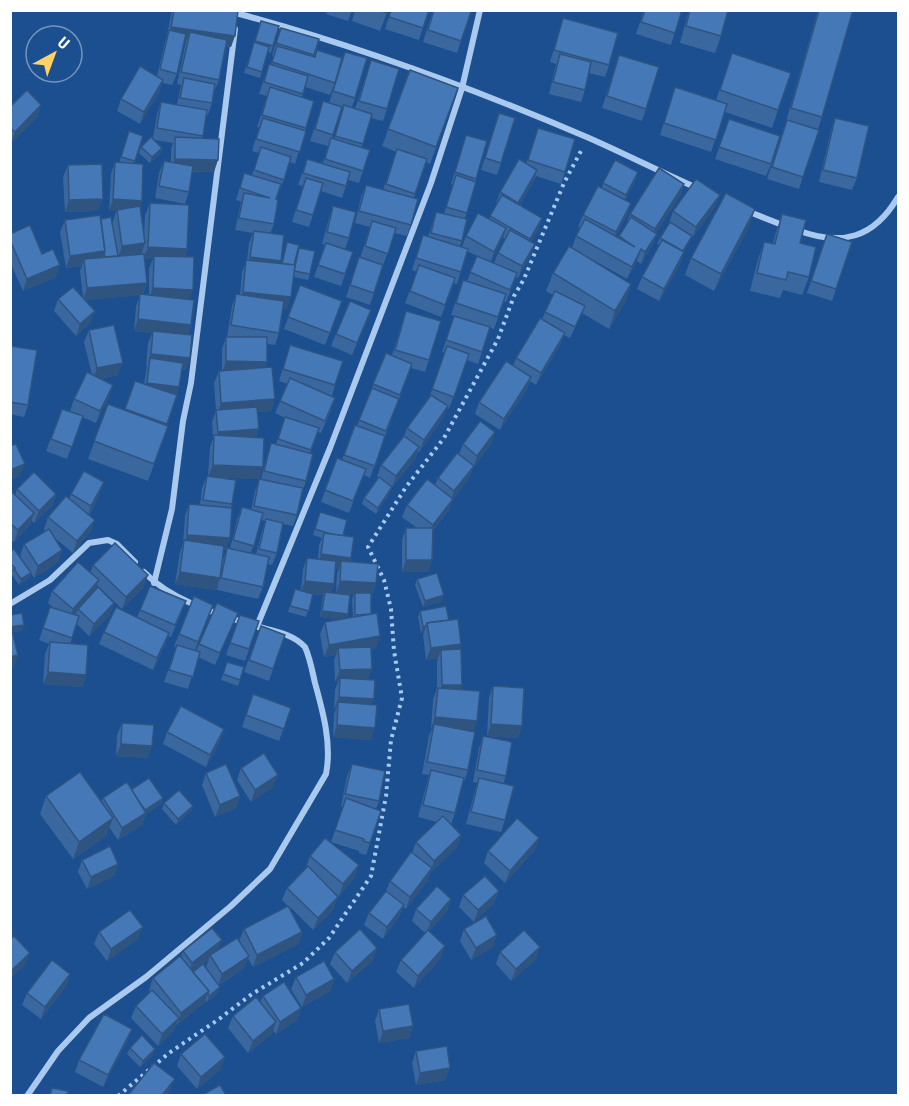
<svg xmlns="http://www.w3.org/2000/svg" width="909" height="1106" font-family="'Roboto Condensed',sans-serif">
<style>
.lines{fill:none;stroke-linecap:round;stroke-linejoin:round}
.path{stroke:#a9c9ee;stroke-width:4;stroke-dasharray:3 4.5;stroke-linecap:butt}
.street{stroke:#a9c9ee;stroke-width:6}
.wall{fill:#3a679d;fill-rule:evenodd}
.shaded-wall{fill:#305480}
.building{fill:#4478b7;stroke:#305480;stroke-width:1.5}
</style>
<rect width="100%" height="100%" fill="#1b4f8f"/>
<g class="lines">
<!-- path -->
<polyline class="path" points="118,1096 169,1053 219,1019 252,994 303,963 329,938 371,876 386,796 391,740 402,698 394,651 391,609 384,580 368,547 406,487 444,438 498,339 514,296 524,279 564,183 582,149"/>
<!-- street -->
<g class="street">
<path d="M237,10l-1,3c118,32 241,77 353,125 36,16 72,34 108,50"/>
<polyline points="747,211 785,226"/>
<path d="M797,230c45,17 77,8 101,-33"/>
<polyline points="154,583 172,509 183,421 191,383 235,29"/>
<polyline points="10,604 50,580 89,543 108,540 117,544 135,562"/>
<polyline points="257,626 330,448 431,183 462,88 480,10"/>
<path d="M27,1096l31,-45 31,-33 57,-41 85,-71 39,-37 56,-95c6,-30 -3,-62 -11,-91 -3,-13 -5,-25 -10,-36 -13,-14 -32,-16 -50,-21 -38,-12 -83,-25 -111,-54"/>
</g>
</g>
<!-- wall -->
<g class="wall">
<polygon points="172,10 238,10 231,47 226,47 219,80 214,92 212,103 208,115 206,115 202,138 214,172 192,172 189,192 185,204 155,198 159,173 164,161 171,162 171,149 173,143 155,140 162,148 160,154 150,163 139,153 141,147 153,138 157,114 161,102 177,105 181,85 177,84 186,41 184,41 177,74 172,85 162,83 159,92 140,124 117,111 121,99 157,76 165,42 167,35"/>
<polygon points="327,10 352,10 348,21 326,14"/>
<polygon points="355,10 388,10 380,31 352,21"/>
<polygon points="391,10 429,10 419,40 385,29"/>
<polygon points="433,10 461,41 457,53 423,42"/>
<polygon points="644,10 682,10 671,45 636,34"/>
<polygon points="689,10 728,10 721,36 715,53 680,43"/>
<polygon points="818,10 853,10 822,117 799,189 767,179 785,125"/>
<polygon points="563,18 609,65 605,77 589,73 585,90 581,102 549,94 556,64 550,62"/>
<polygon points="261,21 273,46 271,53 268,52 260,78 244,73"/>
<path d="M281,28l38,11 -5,18 21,26 -5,12 -25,-8 -3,10 12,4 -19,63 -6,-2 -5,18 -8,19 -2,25 -4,10 10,30h1l6,-22 7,23h1l4,-17 11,26 -2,6 -15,-3 -6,32 -4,-1 -4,25 -4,12 -8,-1 -2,24 10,31 -4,12 -14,1 2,17 -3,8 3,42 -44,-2 17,27 -1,4 -1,30 -5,12h-1l-2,12 5,-14 3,1 7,-30 5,-12 9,3 4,-19 4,-12h2l6,-24 4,-12 5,1 9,-26 -10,-5 13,-29 -9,-3 11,-36 45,40 -3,11 -1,14 -10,23 -4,-1 -7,21 -4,28 -4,12 -5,22 -4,11 -10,-2 -6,29 -5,12 -4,-1 -5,23 -5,12 -41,-9 1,-7 -2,7 -41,-6 5,-32 3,-9 2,-27 4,-12 11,1 2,-17 5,-12h1l2,-29 3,-9 -1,-16 4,-12 -2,-27 5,-12h3v-22l4,-12h1l5,-31 4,-12h4l2,-22 5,-12 2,-17 4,-10 -18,-3 6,-28 -5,-2 8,-27 8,2 7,-22 -7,-2 7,-24h-2l10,-31 -8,-2 10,-30 2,1 2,-9 -1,-1zM261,520l4,1 -3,10 -6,23 -5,-1z"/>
<polygon points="345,52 355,98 352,107 355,109 371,60 387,109 383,121 371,118 362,147 363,171 359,183 348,180 342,198 321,191 309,227 292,222 303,186 298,185 307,159 323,163 328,146 310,141 323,101 342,107 332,138 334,139 344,108 329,103"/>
<polygon points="732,53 778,110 772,128 725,112 711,152 660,135 675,87 716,100"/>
<polygon points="619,55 646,109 642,121 602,108"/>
<polygon points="410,70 458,88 430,164 426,162 414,198 411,225 407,236 394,233 370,305 346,297 359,257 360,258 370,227 355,223 361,197 366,185 383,190 396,152 382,146"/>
<polygon points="41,105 37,117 10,144 10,107"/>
<polygon points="499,113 501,163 497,175 481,170"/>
<polygon points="835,118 857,178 852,190 819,182 831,130"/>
<polygon points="729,119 771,164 766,176 715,159"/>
<path d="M538,128l27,44 -4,12 -25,-8 -3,6 -13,23 22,13 -4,12 -7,12 -1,14 -12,22 -2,-1 -10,25 -2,-1 -10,28 -4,-1 -12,36 -11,-4 -18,49 -2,-1 -4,10 -24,34 -1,-1 -3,8 -23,28 -2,6 -14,21 -14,-10 2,-6 14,-20 -1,-1 4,-12 23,-29 3,-8 22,-30 16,-45 -3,-1 12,-36 -3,-1 8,-23 8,-11 10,-25 -10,-5 -10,33 -3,-1 -13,34 -36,-14 12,-31 -5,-2 11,-35 5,2 8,-25 8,2 9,-29 -2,-1 15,-49 21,6 -22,78 -3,22 -2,5 2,1 4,-11 23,-17 8,-15h-1l4,-12 26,-28zM503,237l2,2 -7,14 -4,10 -3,-1z"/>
<path d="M129,131l14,5 -9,28 8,37 -2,5 4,30 1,-21 5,-12 37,46 -2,8 8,33 -4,9 2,26 -3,9 -2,36h-4l-3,17 -13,39h2l-20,55 -60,-22 20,-55 16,7 11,-30 9,3 3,-18h-1l2,-23 4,-10 -18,-2 2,-25 4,-11 -55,5 10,11 -5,12 -14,13 -22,-25 4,-12 25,-1 -3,-27 2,-5 -16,2 -6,-36 5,-12 36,-1 12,3 3,-11h-7l2,-37 4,-12 4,1zM144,259h9l-4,9v27l-6,-1 4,-11z"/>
<polygon points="68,165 98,211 65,212 63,177"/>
<polygon points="638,172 634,184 625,200 631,203 627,215 616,236 618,238 626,225 630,214 684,184 680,196 656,233 657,234 652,246 641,264 637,261 627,279 572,248 576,236 580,228 578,227 583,215 602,188 603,183"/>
<polygon points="333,206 349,238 345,249 353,252 341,286 314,277 325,245 322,244 329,218"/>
<polygon points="715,207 691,239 684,252 680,264 659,301 637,289 642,277 659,245 657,244 660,238 669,223 673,211"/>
<polygon points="782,214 800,243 809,277 802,295 783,290 780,298 750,291 758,259 764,242 773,243 776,232"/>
<polygon points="749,227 714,291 685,275 691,258"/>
<polygon points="10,234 42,254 56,277 23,291 10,262"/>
<polygon points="827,234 852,242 832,301 807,293"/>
<polygon points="553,273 631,284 625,302 609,329 582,313 570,338 564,335 560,345 536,385 530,381 527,389 500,430 475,414 479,402 513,366 516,358 542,319 553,295 546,291"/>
<polygon points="300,285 342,301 325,345 284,329"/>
<polygon points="371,310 352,355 331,346 336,334"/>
<polygon points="406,311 429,360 425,372 411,368 385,436 370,478 364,475 349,513 321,502 337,458 342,460 355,425 357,426 386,353 392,355"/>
<polygon points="89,330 118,375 100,379 113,385 109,397 96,423 82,417 67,459 46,451 62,409 79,415 70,411 74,399 92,375 84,342"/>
<polygon points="10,346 28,405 24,417 10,414"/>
<polygon points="495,432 491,444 473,468 469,478 453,499 448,511 432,532 432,560 428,572 402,572 402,540 406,528 417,528 402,517 407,505 435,485 438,478 459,454 463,444"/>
<polygon points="17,489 56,494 52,506 34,523 31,520 30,525 14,542 10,539 10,493 15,495"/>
<polygon points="71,494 100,494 89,515 95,520 90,532 73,553 55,538 62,550 58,562 34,578 20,556 24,544 45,531 44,529 48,517 69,499"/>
<path d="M320,512l23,24 8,22 -1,4 26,21 -4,12h-1v19l5,34 -5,1 -3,30 4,26 -1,35 -38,-3 1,-23 2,-5h-2l1,-19 3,-8h-3l-1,-22 2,-5 -12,2 -4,-23 5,-12 14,-3 -19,-2 3,-22 -10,-1 -7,23 -18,-5 7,-23 6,1 2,-21 4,-11 11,1 1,-14 3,-7 -9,-3zM336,568l3,1 -2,4 -1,20 18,1 -2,5 1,18 -6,1 1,-4 -17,-22 3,-8z"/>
<polygon points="10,552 31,573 28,579 19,585 12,575 10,579"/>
<polygon points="93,565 144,587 122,609 97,585 95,591 114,603 110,615 89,636 77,624 70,644 86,675 82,687 43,684 45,654 49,644 39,640 50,607 54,608 48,603 52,591 90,573"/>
<polygon points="417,579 442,601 423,607 415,585"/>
<polygon points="213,605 195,650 196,651 199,644 233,624 215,665 198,657 188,689 164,682 176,647 174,646 179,634"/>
<polygon points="140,610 181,613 171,637 168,636 165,645 153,670 99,644 104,632 137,618"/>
<polygon points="420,611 449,620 461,644 459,649 462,685 460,690 473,731 468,770 464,782 463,782 455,813 451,825 461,835 457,847 430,873 428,880 406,909 403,907 399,917 383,939 364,925 369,913 386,891 390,881 412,853 416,842 437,822 418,817 429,775 422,774 429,736 432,729 431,729 433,700 437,688 437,662 438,658 426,660 423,635 424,632 421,633 418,617"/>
<polygon points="240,615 259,621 245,661 226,655"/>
<polygon points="261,626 285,635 269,681 244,672"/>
<polygon points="227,662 240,680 238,686 221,680"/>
<polygon points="493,686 522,726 518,738 487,736 489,698"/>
<polygon points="253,694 291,708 279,741 242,727"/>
<polygon points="122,723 148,758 116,756 117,735"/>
<polygon points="224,729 220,741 206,767 163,744 167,732"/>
<polygon points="483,736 506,776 503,784 505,820 501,832 466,824 477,783 473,782 479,748"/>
<polygon points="352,764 379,801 376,809 370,843 366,855 359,853 359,851 331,842 343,807 341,806 347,776"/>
<polygon points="241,768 273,787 251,802 237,780"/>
<polygon points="206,773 240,796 236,808 215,817 202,785"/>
<polygon points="131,790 161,804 146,814 142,825 118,840 109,827 106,836 73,859 40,814 46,796 101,802 103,798"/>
<polygon points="164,803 193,806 190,812 176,825 162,809"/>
<polygon points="535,850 505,883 484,863 488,851"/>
<path d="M310,856l45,21 -16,19 -10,-8 5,21 -21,21 -24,-24 13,26 -4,12 -45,23 -5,-9 -4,10 -25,17 -1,8 -11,9 -2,-2 -1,3 -27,22 -1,-1 -2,6 -16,16 -27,-28 5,-12 14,-14 -1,-2 4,-12 28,-21 2,-6 35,-1 25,-3 -4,-6 5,-12 44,-23 -6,-6 5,-12 19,-20zM209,959l-3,8 4,7 -17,-2z"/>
<polygon points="82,860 118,864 114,876 87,889 78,872"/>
<polygon points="499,891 494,903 474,922 459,907 463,895"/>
<polygon points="451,899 447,911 429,931 441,958 414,988 396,972 401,960 425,933 412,921 416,909"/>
<polygon points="464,929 493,947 471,960 460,941"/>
<polygon points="99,932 138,939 107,961 94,944"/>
<polygon points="335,952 373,960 347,983 330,964"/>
<polygon points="500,952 536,959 511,981 496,964"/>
<polygon points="70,974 66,986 41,1019 22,1005 27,993"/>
<polygon points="296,977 334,979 330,991 302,1007 291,989"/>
<polygon points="263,996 301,1008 297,1020 276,1034 273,1030 272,1034 248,1053 228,1028 233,1016 260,1002"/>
<polygon points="379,1009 413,1026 409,1038 379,1043 375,1021"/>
<polygon points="132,1029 127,1041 103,1087 75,1072 79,1060"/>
<polygon points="130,1048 153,1055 140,1067 127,1054"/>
<polygon points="416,1051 446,1080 416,1085 412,1063"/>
<polygon points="181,1054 221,1069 197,1089 177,1066"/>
</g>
<!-- shaded-wall -->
<g class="shaded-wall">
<polygon points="171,27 235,36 231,47 188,42 190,32 186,41 167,39"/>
<polygon points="163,80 159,92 140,124 144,112"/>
<polygon points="41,105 37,117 10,144 15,132"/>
<polygon points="162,148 160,154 150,163 152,157"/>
<polygon points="175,159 218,160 214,172 170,171"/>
<polygon points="537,170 533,182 514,215 518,203"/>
<polygon points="638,172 634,184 622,207 626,195"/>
<polygon points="684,184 680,196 651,241 655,229"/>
<polygon points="720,195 715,207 692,239 696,227"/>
<polygon points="103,199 98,211 65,212 69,200"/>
<polygon points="113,199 142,201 137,213 109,211"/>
<polygon points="631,203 627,215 612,244 616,232"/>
<polygon points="755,209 749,227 714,291 721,274"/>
<polygon points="542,218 538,230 526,251 530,239"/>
<polygon points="506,228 502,240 490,263 494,252"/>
<polygon points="657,234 652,246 641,264 645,252"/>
<polygon points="692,236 690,242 680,258 682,252"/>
<polygon points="145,243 141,255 118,258 122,246"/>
<polygon points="535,244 530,256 518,278 522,266"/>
<polygon points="148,247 187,249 183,261 154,256 153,259 143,259"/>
<polygon points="641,249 637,261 627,279 632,267"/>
<polygon points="105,251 101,263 84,259 82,266 66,268 70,256"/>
<polygon points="684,252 680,264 659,301 664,289"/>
<polygon points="250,257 281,261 277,273 246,269"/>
<polygon points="60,265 56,277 23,291 27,279"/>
<polygon points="147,283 142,295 83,300 87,288"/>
<polygon points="631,284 625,302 609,329 615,311"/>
<polygon points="153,288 193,290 188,302 148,300"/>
<polygon points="243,292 291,297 287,309 239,304"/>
<polygon points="95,311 90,323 76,336 80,324"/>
<polygon points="138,319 191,325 187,337 153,331 152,333 134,331"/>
<polygon points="565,333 560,345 536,385 541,373"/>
<polygon points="151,354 190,358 186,370 149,366 150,358 146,366"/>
<polygon points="226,361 267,362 263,374 222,373"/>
<polygon points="123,363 118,375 93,380 97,368"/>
<polygon points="531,377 527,389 500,430 504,419"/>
<polygon points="147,383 179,387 175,399 142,395"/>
<polygon points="113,385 109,397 96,423 100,411"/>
<polygon points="275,399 271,411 217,415 221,403"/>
<polygon points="448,406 443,418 419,452 424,440"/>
<polygon points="259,429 254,441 213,444 218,432"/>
<polygon points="495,432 491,444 473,468 469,478 450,503 454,491 474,466 477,456"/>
<polygon points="419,447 415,459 392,487 390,493 376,514 378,508 392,488 396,476"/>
<polygon points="25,464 20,476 10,480 10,470"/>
<polygon points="213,465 263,467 259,479 208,477"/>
<polygon points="104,482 100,494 87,517 91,506"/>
<polygon points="56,494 52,506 34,523 39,511"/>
<polygon points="453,499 448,511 428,537 433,525"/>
<polygon points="34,513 30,525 14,542 18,530"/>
<polygon points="95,520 90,532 73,553 77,541"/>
<polygon points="187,535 230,538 225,550 183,547"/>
<polygon points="62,550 58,562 34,578 38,566"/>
<polygon points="321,554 351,558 347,570 341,561 339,569 317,566"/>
<polygon points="406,560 432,560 428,572 402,572"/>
<polygon points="180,572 220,578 216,590 175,584"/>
<polygon points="31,573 28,579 19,585 21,579"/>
<polygon points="148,575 144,587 122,609 126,597"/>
<polygon points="99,580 94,592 78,609 77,612 69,621 73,609"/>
<polygon points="305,581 334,584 330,596 325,592 323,595 300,593"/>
<polygon points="340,581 376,583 372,595 336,593"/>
<polygon points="444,595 442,601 423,607 425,601"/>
<polygon points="114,603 110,615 89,636 94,624"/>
<polygon points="322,611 348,614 346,620 320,617"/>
<polygon points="24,625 22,631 10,633 10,627"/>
<polygon points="426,626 424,632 421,633 423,627"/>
<polygon points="169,633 165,645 153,670 157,658"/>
<polygon points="380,636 376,648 339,655 338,648 336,655 324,657 329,645"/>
<polygon points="461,644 457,656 441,650 438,658 426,660 431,648"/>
<polygon points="18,655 14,667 10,668 10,657"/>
<polygon points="372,669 367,681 340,678 338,682 335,682 340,670"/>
<polygon points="48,672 86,675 82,687 43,684"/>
<polygon points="442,685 462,685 457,697 438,697"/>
<polygon points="339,697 374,699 370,711 338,702 336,709 334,709"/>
<polygon points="435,717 477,721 473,733 434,724 432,729 431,729"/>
<polygon points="491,724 522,726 518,738 487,736"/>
<polygon points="337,725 375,728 371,740 333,737"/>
<polygon points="224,729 220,741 206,767 210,755"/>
<polygon points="121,744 152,746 148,758 116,756"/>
<polygon points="278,775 273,787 251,802 255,790"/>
<polygon points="240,796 236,808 215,817 220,805"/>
<polygon points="163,798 161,804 146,814 142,825 118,840 122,828 143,815 145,810"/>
<polygon points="193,806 190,812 176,825 178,819"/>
<polygon points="113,818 106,836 73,859 79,842"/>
<polygon points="461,835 457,847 430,873 428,880 406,909 410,897 432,868 434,861"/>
<polygon points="539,838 535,850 505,883 510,871"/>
<polygon points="118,864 114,876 87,889 91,877"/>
<polygon points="359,865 355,877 339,896 343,884"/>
<polygon points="499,891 494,903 474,922 478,910"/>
<polygon points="338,897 334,909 313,930 318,918"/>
<polygon points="451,899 447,911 426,934 431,922"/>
<polygon points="404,905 399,917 383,939 387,927"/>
<polygon points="143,927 138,939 107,961 111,949"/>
<polygon points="302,932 298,944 253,967 257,955"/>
<polygon points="497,935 493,947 471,960 476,948"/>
<polygon points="222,940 217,952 210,955 209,959 188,975 192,963"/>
<polygon points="445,946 441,958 414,988 418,976"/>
<polygon points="540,947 536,959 511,981 516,969"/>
<polygon points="377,948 373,960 347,983 352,971"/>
<polygon points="30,953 25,965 10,979 10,972"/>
<polygon points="249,956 244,968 218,985 222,974"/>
<polygon points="70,974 66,986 41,1019 45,1007"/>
<polygon points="334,979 330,991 302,1007 306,995"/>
<polygon points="220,987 218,993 207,1002 209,996"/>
<polygon points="209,991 204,1003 177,1025 181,1013"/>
<polygon points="301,1008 297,1020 276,1034 280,1022"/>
<polygon points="179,1018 174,1030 158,1046 162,1034"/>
<polygon points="276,1022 272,1034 248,1053 253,1041"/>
<polygon points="413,1026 409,1038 379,1043 383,1031"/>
<polygon points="132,1029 127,1041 103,1087 108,1075"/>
<polygon points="155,1049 153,1055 140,1067 143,1061"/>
<polygon points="225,1057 221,1069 197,1089 201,1077"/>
<polygon points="450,1068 446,1080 416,1085 420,1073"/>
<polygon points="175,1079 170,1091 167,1095 162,1095"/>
</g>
<!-- building -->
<g class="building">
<polygon points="174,10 238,10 235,36 171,27"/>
<polygon points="379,10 388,10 387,13"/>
<polygon points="391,10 429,10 423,28 389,17"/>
<polygon points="434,10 467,10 471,12 461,41 428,30"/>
<polygon points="645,10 682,10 675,33 641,22"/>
<polygon points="690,10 728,10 721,36 686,26"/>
<polygon points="819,10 853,10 822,117 791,108"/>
<polygon points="563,18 618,33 609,65 554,50"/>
<polygon points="261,21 279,26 273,46 255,41"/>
<polygon points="281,28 319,39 314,55 276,43"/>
<polygon points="169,30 186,34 177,74 160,69"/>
<polygon points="190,32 227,40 219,80 181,72"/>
<polygon points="254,42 269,47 262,72 247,67"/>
<polygon points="277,46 315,57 317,50 342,58 335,83 272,62"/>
<polygon points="345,52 367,58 355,98 333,91"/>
<polygon points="732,53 791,73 778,110 720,90"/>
<polygon points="560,54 591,62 585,90 553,82"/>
<polygon points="619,55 659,67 646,109 607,96"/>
<polygon points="371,60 399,69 387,109 359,101"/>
<polygon points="269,64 308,76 303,94 264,82"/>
<polygon points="140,66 163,80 144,112 121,99"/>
<polygon points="410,70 458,88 436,147 388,129"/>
<polygon points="184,78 215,84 212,103 180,98"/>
<polygon points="270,87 314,101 306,128 262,115"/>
<polygon points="675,87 727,104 716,140 664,123"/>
<polygon points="27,90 41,105 15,132 10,128 10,107"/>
<polygon points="323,101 342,107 333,135 315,129"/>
<polygon points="161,102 207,110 203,136 157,128"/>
<polygon points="344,105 372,114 363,144 335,136"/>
<polygon points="499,113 515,118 501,163 485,158"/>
<polygon points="263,118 306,131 300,152 256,139"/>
<polygon points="835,118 869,126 857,178 823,170"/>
<polygon points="729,119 780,136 771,164 719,147"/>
<polygon points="787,120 819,130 803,177 772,167"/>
<polygon points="538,128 575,139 565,172 528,160"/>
<polygon points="129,131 143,136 135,161 121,157"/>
<polygon points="466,135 487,141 476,179 455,172"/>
<polygon points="151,137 162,148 152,157 141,147"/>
<polygon points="175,137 219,139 218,160 175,159"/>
<polygon points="331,138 370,150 363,171 325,159"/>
<polygon points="261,147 291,157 284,180 254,170"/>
<polygon points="397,149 427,159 415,194 386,184"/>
<polygon points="307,159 350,172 346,186 303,173"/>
<polygon points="519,159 537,170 518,203 500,192"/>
<polygon points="615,160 638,172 626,195 603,183"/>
<polygon points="164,161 193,166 189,192 159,186"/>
<polygon points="115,162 143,164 142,201 113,199"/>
<polygon points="102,164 103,199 69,200 68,165"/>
<polygon points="659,168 684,184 655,229 630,214"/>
<polygon points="244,173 281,184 276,199 278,200 274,224 239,218 244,193 270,198 240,188"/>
<polygon points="456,175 476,182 467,213 446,207"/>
<polygon points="306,178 323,183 313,215 296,210"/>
<polygon points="696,179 720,195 696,227 673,211"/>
<polygon points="366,185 418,199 411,225 359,211"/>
<polygon points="598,186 631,203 616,232 583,215"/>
<polygon points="726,193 755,209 721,274 691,258"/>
<polygon points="502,195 542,218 530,239 490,216"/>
<polygon points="150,203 189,205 187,249 148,247"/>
<polygon points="140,206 145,243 122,246 117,210"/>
<polygon points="333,206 356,212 349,238 327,232"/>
<polygon points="436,212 467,219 462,241 431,233"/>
<polygon points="478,213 506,228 494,252 466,236"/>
<polygon points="782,214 806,220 800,243 816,247 809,277 788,272 786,280 757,273 764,242 775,244"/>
<polygon points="100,215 105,251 70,256 65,220"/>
<polygon points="111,217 118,256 105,257 104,254 105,251 101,219"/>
<polygon points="631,217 657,234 645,252 641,249 632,267 576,236 585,219 635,247 619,236"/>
<polygon points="372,221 396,228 388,254 365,246"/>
<polygon points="670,222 692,236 683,251 660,238"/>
<polygon points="30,225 42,254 53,249 60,265 27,279 10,240 10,234"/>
<polygon points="510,230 535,244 522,266 498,253"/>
<polygon points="254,231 284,235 281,261 250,257"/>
<polygon points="827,234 852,242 836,289 811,281"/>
<polygon points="423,235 468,249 461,272 416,258"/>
<polygon points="662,240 684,252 664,289 642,277"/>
<polygon points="287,242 299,245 294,265 282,264"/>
<polygon points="326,243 353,252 345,274 318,265"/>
<polygon points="569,246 631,284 615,311 553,273"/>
<polygon points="299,248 315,251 310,274 294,271"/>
<polygon points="144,254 147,283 87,288 84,259"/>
<polygon points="154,256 194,257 193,290 153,288"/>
<polygon points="477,256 517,273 510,290 470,272"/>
<polygon points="359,257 383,265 374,293 350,285"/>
<polygon points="246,260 295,265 291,297 243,292"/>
<polygon points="419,265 455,278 445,305 410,291"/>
<polygon points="463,280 506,294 498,317 456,303"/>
<polygon points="300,285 342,301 330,333 288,317"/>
<polygon points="73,287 95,311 80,324 58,299"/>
<polygon points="555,291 585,306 575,327 545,312"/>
<polygon points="140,294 194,300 191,325 138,319"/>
<polygon points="236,294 284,301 279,333 231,325"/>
<polygon points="350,301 371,310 357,343 336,334"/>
<polygon points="406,311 441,321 429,360 395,350"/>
<polygon points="454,316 490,327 482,352 446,340"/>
<polygon points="540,318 565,333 541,373 516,358"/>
<polygon points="114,325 123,363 97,368 89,330"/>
<polygon points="153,331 192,335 190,358 151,354"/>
<polygon points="226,337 267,337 267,362 226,361"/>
<polygon points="290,345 343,361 335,385 283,369"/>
<polygon points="10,346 37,350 28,405 10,402"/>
<polygon points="447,346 469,354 454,397 432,389"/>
<polygon points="386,353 412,364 400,395 373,384"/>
<polygon points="150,358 183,363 179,387 147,383"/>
<polygon points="506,361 531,377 504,419 479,402"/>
<polygon points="272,367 275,399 221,403 219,371"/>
<polygon points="87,372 113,385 100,411 74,399"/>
<polygon points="290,378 335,398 325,421 280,401"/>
<polygon points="135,381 177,395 167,424 125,409"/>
<polygon points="372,388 399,399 386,431 359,420"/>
<polygon points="431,395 448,406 424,440 407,428"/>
<polygon points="108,404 168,426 154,464 94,441"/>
<polygon points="257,407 259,429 218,432 216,410"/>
<polygon points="62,409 83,416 72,447 51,439"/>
<polygon points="285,417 319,428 311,450 278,439"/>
<polygon points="480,421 495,432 477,456 463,444"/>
<polygon points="355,425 385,436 375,466 344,455"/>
<polygon points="214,435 264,438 263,467 213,465"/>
<polygon points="404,436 419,447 396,476 381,465"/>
<polygon points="271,443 313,454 306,481 264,471"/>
<polygon points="16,444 25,464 10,470 10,446"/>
<polygon points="457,453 474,466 454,491 438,478"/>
<polygon points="337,458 366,469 353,501 325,490"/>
<polygon points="84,471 104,482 91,506 71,494"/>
<polygon points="34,472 56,494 39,511 17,489"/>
<polygon points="207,476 236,480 232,504 203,500"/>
<polygon points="379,477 392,487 378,508 364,498"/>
<polygon points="259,479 303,488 297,515 254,506"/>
<polygon points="427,479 453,499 433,525 407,505"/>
<polygon points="12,492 34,513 18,530 10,523 10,493"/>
<polygon points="66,496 95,520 77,541 48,517"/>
<polygon points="189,504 232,508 230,538 187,535"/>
<polygon points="242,507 263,513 254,546 233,540"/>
<polygon points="320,512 347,520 343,536 334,535 315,529"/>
<polygon points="266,519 283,523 277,553 259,549"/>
<polygon points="406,528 433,528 432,560 406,560"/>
<polygon points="49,529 62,550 38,566 24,544"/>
<polygon points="324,533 354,537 351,558 321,554"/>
<polygon points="184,540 224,546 220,578 180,572"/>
<polygon points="115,543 148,575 126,597 93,565"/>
<polygon points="227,548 269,557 263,587 221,578"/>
<polygon points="14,549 31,573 21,579 14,569 15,568 10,564 10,552"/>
<polygon points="307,558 336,561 334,584 305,581"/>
<polygon points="341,561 378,564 376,583 340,581"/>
<polygon points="78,562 99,580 73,609 52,591"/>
<polygon points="10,564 15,568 10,572"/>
<polygon points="437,573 444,595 425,601 417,579"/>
<polygon points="150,586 186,601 175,625 140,610"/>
<polygon points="98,587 114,603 94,624 78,609"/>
<polygon points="295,589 313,594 309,611 290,606"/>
<polygon points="325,592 350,595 348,614 322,611"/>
<polygon points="355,593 371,593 371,614 355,615"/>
<polygon points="194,596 213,605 198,642 179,634"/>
<polygon points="217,603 238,613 220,653 199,644"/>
<polygon points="446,606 449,620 427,623 426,626 423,627 420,611"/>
<polygon points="50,607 79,616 72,638 43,628"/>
<polygon points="116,607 169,633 157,658 104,632"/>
<polygon points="22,613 24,625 10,627 10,615"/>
<polygon points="377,613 380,636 329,645 325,622"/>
<polygon points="240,615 259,621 249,649 230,643"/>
<polygon points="458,619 461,644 431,648 427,623"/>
<polygon points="261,626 285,635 273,669 249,660"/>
<polygon points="12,631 18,655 10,657 10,632"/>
<polygon points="50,642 88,645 86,675 48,672"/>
<polygon points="177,645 200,652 193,677 169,670"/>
<polygon points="371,647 372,669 340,670 338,648"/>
<polygon points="461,649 462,685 442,685 441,650"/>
<polygon points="227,662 244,667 240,680 223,674"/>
<polygon points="340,678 375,680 374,699 339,697"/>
<polygon points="493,686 524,688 522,726 491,724"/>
<polygon points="438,688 480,691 477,721 435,717"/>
<polygon points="253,694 291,708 284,729 246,715"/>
<polygon points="338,702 377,705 375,728 337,725"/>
<polygon points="181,706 224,729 210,755 167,732"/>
<polygon points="122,723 154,725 152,746 121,744"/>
<polygon points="434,724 475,732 468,770 427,762"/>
<polygon points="483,736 512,742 506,776 477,770"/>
<polygon points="264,753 278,775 255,790 241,768"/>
<polygon points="226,764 240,796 220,805 206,773"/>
<polygon points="352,764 385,771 379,801 345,794"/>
<polygon points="431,770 464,778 455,813 423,805"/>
<polygon points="80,772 113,818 79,842 46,796"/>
<polygon points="149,778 163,798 145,810 131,790"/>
<polygon points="479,778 514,786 505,820 471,812"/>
<polygon points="127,782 146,813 122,828 103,798"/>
<polygon points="179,790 193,806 178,819 164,803"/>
<polygon points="346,798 381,811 370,843 363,841 364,839 335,830"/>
<polygon points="443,816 461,835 434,861 416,842"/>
<polygon points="517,818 539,838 510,871 488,851"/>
<polygon points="325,838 359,865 343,884 310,856"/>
<polygon points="110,846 118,864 91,877 82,860"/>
<polygon points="411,852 432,868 410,897 390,881"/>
<polygon points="308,866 338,897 318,918 287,888"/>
<polygon points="485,876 499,891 478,910 463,895"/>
<polygon points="437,886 451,899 431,922 416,909"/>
<polygon points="386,891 404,905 387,927 369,913"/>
<polygon points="288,906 302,932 257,955 244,929"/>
<polygon points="130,910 143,927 111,949 99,932"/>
<polygon points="486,916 497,935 476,948 464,929"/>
<polygon points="212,928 222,940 192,963 183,951"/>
<polygon points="360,929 377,948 352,971 335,952"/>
<polygon points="428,930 445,946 418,976 401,960"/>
<polygon points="524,930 540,947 516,969 500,952"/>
<polygon points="14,936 30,953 10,972 10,940"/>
<polygon points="237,938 249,956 222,974 210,955"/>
<polygon points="180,956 209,991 181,1013 153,978"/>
<polygon points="52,960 70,974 45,1007 27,993"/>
<polygon points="324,961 334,979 306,995 296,977"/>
<polygon points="203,964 220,987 209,996 208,994 209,991 193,972"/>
<polygon points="284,982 301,1008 280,1022 263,996"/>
<polygon points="152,990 179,1018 162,1034 136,1006"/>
<polygon points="256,997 276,1022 253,1041 233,1016"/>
<polygon points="409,1004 413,1026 383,1031 379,1009"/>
<polygon points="104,1014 132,1029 108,1075 79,1060"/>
<polygon points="205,1034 225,1057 201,1077 181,1054"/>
<polygon points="142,1035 155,1049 143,1061 130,1048"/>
<polygon points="447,1046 450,1068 420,1073 416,1051"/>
<polygon points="154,1063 175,1079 162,1095 130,1095 129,1094"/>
<polygon points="220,1085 226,1095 202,1095"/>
<polygon points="52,1088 68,1091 67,1095 50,1095"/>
</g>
<!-- border -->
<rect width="909" height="1106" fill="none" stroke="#ffffff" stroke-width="24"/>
<!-- north arrow -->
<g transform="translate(54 54) rotate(41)"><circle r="28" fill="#1b4f8f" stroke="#7695bc" stroke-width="1.5"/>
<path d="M0-4.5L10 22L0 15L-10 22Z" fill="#ffd166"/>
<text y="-9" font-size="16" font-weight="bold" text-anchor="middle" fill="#ffffff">U</text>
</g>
</svg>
